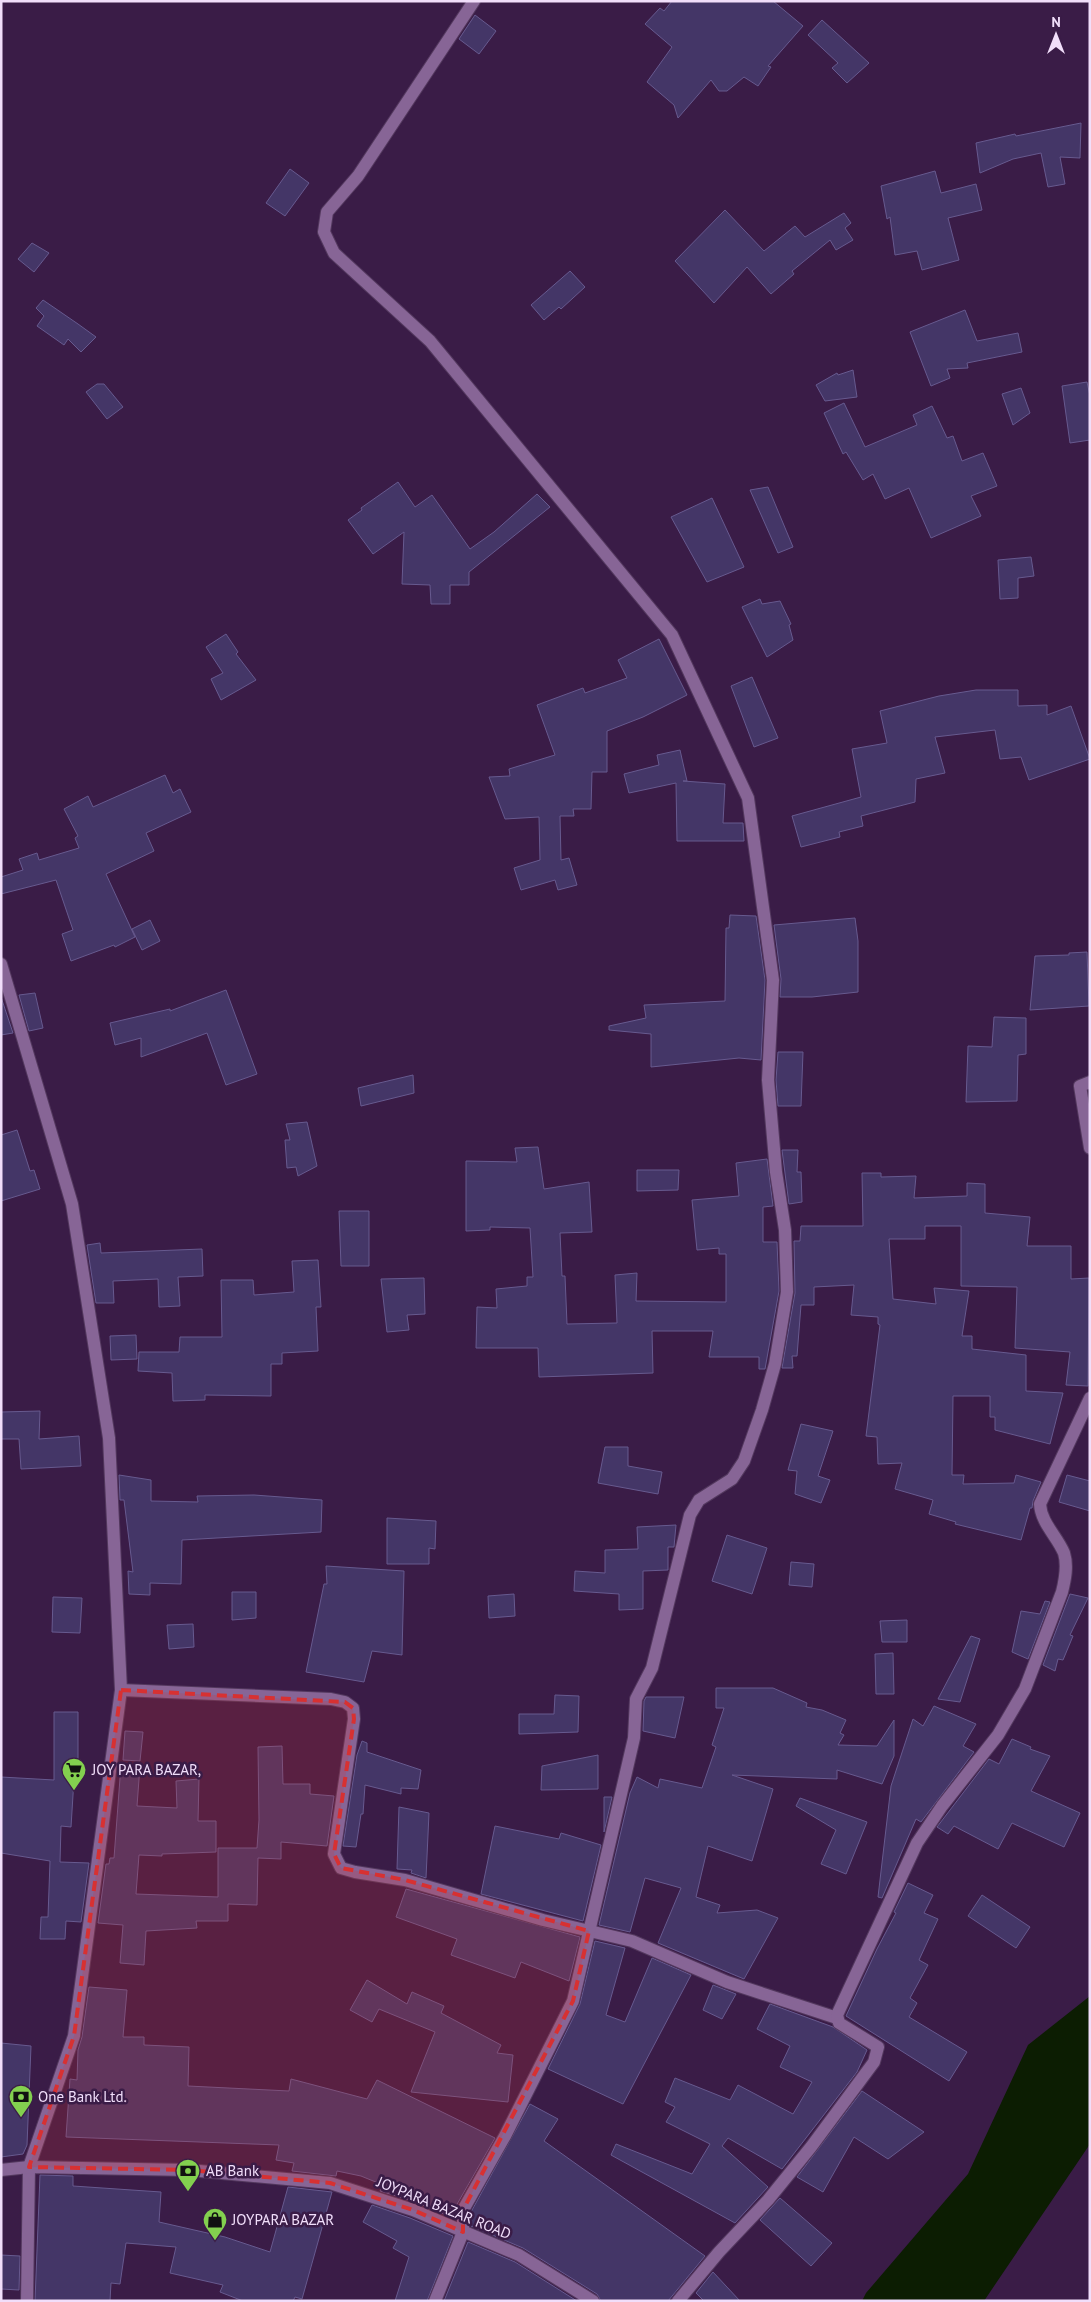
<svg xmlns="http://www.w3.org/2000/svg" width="1091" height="2302" font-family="'PT Sans',sans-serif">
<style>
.water{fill:#0c1d02}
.building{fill:#443667;stroke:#675a8f}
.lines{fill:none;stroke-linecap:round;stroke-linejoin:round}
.minor-casing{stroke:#53385e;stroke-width:14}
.minor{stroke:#876596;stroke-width:12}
.marked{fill:#d73132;fill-opacity:0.2;stroke:#d73132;stroke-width:4;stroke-dasharray:10 6;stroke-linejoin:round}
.labels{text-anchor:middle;stroke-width:5;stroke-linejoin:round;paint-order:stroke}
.poi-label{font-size:15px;fill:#f1defa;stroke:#3a1c47;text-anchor:start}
.street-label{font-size:15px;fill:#f1defa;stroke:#3a1c47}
</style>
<rect width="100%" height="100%" fill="#3a1c47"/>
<!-- water -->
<polygon class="water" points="1090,1996 1090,2144 984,2301 862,2301 866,2293 968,2174 1028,2045"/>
<!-- building -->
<g class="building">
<polygon points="672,1 773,1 803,26 768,66 771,67 758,86 744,77 727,91 719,91 711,80 678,118 674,105 647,82 672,47 645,24 660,8 664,11"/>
<polygon points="475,15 496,31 479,54 459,39"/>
<polygon points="822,20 869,63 847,83 832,68 838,63 808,35"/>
<polygon points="1081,123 1080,158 1060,157 1065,184 1048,187 1041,153 1013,159 980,173 976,143 1015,134 1016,136"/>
<polygon points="290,169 309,183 285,216 266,203"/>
<polygon points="935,171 941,193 976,184 982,210 948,218 959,260 922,270 917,251 895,255 890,217 887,219 881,186"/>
<polygon points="725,210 764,251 795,226 805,237 844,213 851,223 845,228 853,240 836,250 830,240 792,271 794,274 771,294 747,267 714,303 675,261"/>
<polygon points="32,243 49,253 34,272 18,259"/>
<polygon points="570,271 585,287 561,309 559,307 544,320 531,305"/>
<polygon points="43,300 78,324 96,337 81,352 68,339 64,345 37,326 44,316 36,308"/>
<polygon points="965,310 977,341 1018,333 1022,352 967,363 968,368 947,369 950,378 931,386 910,332"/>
<polygon points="853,370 857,397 825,401 816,385 837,373 838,375"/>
<polygon points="1087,382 1090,396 1090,440 1070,443 1062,386"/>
<polygon points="97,384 104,384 123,407 107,419 86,392"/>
<polygon points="1021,388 1030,413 1013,425 1002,394"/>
<polygon points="844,403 865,447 917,425 913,415 932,406 947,438 953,436 962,461 983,453 997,486 971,496 981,516 931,538 909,488 885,499 873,474 863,480 846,452 843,454 824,413"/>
<polygon points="398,482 415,507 432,495 470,549 494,532 537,494 550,507 469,572 469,585 450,585 450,604 431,604 430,585 402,584 404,532 373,554 348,520 362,510 361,508"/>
<polygon points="768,487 793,547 778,553 750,490"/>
<polygon points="712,498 744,567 707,582 671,517"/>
<polygon points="1031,557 1034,576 1018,578 1018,598 1000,599 998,560"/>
<polygon points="760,599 762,604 780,601 791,624 789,625 793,640 767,657 742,607"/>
<polygon points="226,634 238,652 236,654 256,680 221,700 211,679 223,673 206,647"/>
<polygon points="659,639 687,695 643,717 607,731 607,772 592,772 591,809 573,809 574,816 560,816 561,860 569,858 577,885 558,890 555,880 521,890 514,868 540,860 539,817 505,819 489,777 510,776 509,769 555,755 537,705 583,688 585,693 627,678 618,660"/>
<polygon points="752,677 778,738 754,747 731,686"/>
<polygon points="976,690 1018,690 1018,706 1047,705 1047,715 1071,706 1090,759 1029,780 1021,757 1000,759 995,730 935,737 945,773 916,779 915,802 861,816 863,826 839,832 840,837 801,847 792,816 861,797 852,749 887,743 880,711 939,696"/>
<polygon points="680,750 687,781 683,781 725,784 723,823 743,823 744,841 677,841 676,783 629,793 624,774 659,765 657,755"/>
<polygon points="165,775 173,793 180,789 191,812 146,833 154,851 106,874 135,937 115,947 114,945 71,961 62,934 73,930 56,880 1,894 1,877 23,870 19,859 37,853 39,860 79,848 75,838 78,836 64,809 88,796 93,807"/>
<polygon points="730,915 756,916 765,980 761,1060 739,1058 651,1067 651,1034 609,1030 609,1026 646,1018 644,1005 725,1001 726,928 729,928"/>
<polygon points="855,918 858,941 858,992 812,997 780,997 781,979 774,925"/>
<polygon points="150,920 160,941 142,950 132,929"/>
<polygon points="1087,952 1089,1006 1030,1010 1035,956 1069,955 1069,953"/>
<polygon points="226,990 257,1074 226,1085 207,1033 141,1057 141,1038 115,1045 110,1023 170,1009 170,1011"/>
<polygon points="35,993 43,1028 29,1031 19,995"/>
<polygon points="1,997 13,1033 1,1035"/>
<polygon points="994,1017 1026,1018 1026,1054 1018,1055 1017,1101 966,1102 968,1046 992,1047"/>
<polygon points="778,1052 803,1052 801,1106 778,1106 776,1080"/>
<polygon points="413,1075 414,1093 361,1106 358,1088"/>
<polygon points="307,1122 317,1166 298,1176 296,1167 287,1168 285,1140 290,1140 286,1124"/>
<polygon points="17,1130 30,1171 34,1170 40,1189 1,1201 1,1135"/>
<polygon points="538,1147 544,1189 589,1182 592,1232 560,1233 562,1276 565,1276 567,1324 617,1323 615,1275 637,1273 636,1301 726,1302 726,1254 719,1254 719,1248 697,1250 692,1200 739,1196 736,1163 767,1159 773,1206 763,1207 763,1242 777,1242 779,1291 765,1369 759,1369 759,1357 709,1357 713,1331 652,1331 653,1373 539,1377 538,1348 476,1348 477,1307 497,1308 496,1289 527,1286 527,1277 533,1277 530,1228 490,1227 490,1230 466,1231 466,1161 517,1162 515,1148"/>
<polygon points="782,1150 798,1150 797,1172 801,1172 802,1202 789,1204"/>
<polygon points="637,1170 679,1170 678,1190 637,1191"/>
<polygon points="862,1173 881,1173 881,1177 916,1176 914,1198 967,1196 967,1183 985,1184 985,1213 1030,1217 1027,1246 1071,1246 1071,1279 1089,1278 1088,1386 1066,1385 1070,1352 1015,1348 1017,1287 961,1286 961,1226 925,1226 925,1239 889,1239 893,1299 936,1304 934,1288 969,1291 962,1336 972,1336 972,1349 1026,1355 1026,1391 1063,1393 1050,1444 995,1430 995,1417 990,1417 990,1396 953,1396 952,1475 964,1475 963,1484 1014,1483 1016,1475 1041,1482 1033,1501 1032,1508 1030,1508 1021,1540 955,1524 956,1522 929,1514 933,1500 895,1489 902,1463 878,1464 877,1437 866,1436 880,1325 878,1324 878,1317 851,1315 854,1285 814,1287 814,1305 801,1305 797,1356 792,1356 793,1368 782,1368 795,1293 794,1241 800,1241 801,1226 863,1226"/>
<polygon points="339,1211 369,1211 369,1266 341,1266"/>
<polygon points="100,1243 101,1253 202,1249 203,1276 178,1277 180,1306 159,1307 158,1279 113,1281 114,1303 96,1303 87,1245"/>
<polygon points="318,1260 321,1307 316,1307 318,1351 282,1353 282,1364 271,1364 271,1396 205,1395 205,1400 173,1401 172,1373 138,1371 139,1352 179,1352 180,1337 222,1337 221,1280 253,1280 254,1295 294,1292 292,1261"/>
<polygon points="424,1278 425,1314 407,1315 409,1330 387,1332 381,1279"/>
<polygon points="136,1335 137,1359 111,1360 110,1336"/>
<polygon points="40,1411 39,1439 79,1436 81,1466 21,1469 19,1439 1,1439 1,1412"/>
<polygon points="801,1424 833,1431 818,1476 830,1480 821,1503 795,1494 797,1471 788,1470"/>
<polygon points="605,1447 628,1447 628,1466 662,1472 658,1494 598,1483"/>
<polygon points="119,1475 151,1480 151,1501 198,1502 197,1496 254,1495 322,1500 321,1532 182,1540 181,1584 150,1583 150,1595 129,1594 128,1571 133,1572 124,1500 120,1500"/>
<polygon points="1067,1475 1090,1481 1090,1511 1059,1502"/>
<polygon points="387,1518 436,1521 435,1549 429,1548 429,1564 387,1564"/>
<polygon points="676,1525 674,1547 668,1547 668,1570 643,1571 643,1609 619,1610 619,1594 574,1591 575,1571 605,1573 605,1550 638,1549 637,1527"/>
<polygon points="727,1535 767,1548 752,1594 712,1581"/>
<polygon points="791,1562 814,1564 812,1587 789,1585"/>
<polygon points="326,1566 404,1571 402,1655 372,1651 364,1682 306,1672 324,1584 327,1584"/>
<polygon points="232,1592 256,1592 256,1618 232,1620"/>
<polygon points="514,1594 515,1616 489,1618 488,1596"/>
<polygon points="1070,1594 1088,1598 1070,1635 1073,1636 1063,1660 1058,1659 1055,1671 1043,1665"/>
<polygon points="53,1597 82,1598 80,1633 52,1632"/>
<polygon points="1045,1601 1050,1602 1028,1659 1012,1652 1021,1611 1040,1614"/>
<polygon points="907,1620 907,1642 882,1642 880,1621"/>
<polygon points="193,1624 194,1647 169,1649 167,1625"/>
<polygon points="971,1636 980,1639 960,1702 938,1699"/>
<polygon points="893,1653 894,1694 876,1694 875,1654"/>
<polygon points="716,1688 773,1688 807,1703 806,1707 822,1710 846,1720 840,1733 844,1735 838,1745 877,1746 894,1720 894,1756 882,1784 837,1770 837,1779 732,1775 773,1789 752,1861 708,1846 696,1897 720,1905 717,1913 757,1910 778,1918 744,1979 658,1943 681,1888 645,1878 630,1932 599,1925 630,1793 637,1777 658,1788 660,1779 702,1788 716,1747 712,1745 724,1708 716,1708"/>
<polygon points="555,1695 579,1696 578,1732 519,1734 519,1714 554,1714"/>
<polygon points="646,1697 684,1697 675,1738 643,1731 644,1701"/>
<polygon points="934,1706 976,1724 963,1746 974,1752 921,1822 916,1819 882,1898 878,1897 891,1786 913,1719 923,1726"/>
<polygon points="54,1712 78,1712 78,1763 75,1763 71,1827 61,1826 60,1862 89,1863 81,1922 66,1921 65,1939 40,1939 41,1917 48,1917 50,1861 1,1853 1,1777 54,1780"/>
<polygon points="125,1731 143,1732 140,1761 123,1760"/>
<polygon points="1012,1739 1031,1747 1030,1749 1050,1756 1031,1791 1080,1813 1064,1847 1012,1823 998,1849 954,1826 948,1834 937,1827 989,1759 999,1764"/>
<polygon points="362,1741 367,1743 367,1752 421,1770 418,1789 401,1788 401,1794 365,1785 363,1814 361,1814 356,1847 343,1846 357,1755"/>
<polygon points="282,1746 283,1784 310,1784 310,1794 334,1796 327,1846 281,1842 281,1859 258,1858 257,1905 228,1904 228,1921 196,1921 197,1928 146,1931 144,1965 120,1963 123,1925 98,1923 106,1864 109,1864 110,1858 114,1858 121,1765 140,1766 137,1806 177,1808 176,1781 199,1779 198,1821 216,1821 216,1852 162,1854 162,1856 139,1855 136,1894 218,1897 218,1848 257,1848 259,1820 258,1747"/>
<polygon points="598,1755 598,1789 541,1790 542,1766"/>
<polygon points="604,1797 612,1797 604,1832"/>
<polygon points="800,1798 867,1822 846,1874 821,1864 836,1830 796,1806"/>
<polygon points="399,1807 429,1813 426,1878 411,1873 412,1870 397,1869"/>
<polygon points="495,1826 559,1839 561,1833 601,1845 583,1921 481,1894"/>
<polygon points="908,1883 933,1895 924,1913 938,1919 919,1960 928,1965 910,1998 917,2003 909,2017 967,2052 949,2081 846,2016 877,1949 896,1913 894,1912"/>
<polygon points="406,1889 580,1937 569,1981 521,1962 515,1978 451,1955 457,1939 396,1917"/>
<polygon points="982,1895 1030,1927 1016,1948 968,1916"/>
<polygon points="595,1941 625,1948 606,2015 625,2022 652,1958 691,1975 623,2104 548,2069 580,2004"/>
<polygon points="367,1980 407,2004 412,1992 444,2006 441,2013 501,2045 497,2053 513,2055 508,2102 411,2092 435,2032 379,2009 372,2022 350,2010"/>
<polygon points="713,1985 736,1994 722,2019 703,2010"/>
<polygon points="89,1987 127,1990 123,2037 144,2037 144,2045 189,2047 188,2086 289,2091 291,2079 367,2099 377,2080 495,2138 456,2206 455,2219 416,2202 380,2191 383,2185 361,2176 337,2171 336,2176 292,2171 294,2163 276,2160 279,2145 66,2137 70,2079 77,2080 78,2050 82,2037"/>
<polygon points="770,2004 833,2027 867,2050 857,2072 782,2169 728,2138 722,2146 768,2187 735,2223 611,2155 616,2144 692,2174 710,2144 666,2122 675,2107 665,2102 675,2078 730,2100 738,2085 793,2114 812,2082 780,2067 790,2046 757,2029"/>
<polygon points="1,2043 31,2046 27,2145 23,2154 1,2157"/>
<polygon points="862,2091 924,2132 888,2159 854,2137 823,2192 797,2177"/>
<polygon points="530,2104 558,2119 544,2141 705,2256 668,2301 601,2301 597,2294 523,2248 471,2226 471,2212"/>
<polygon points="40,2175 73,2176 73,2186 161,2192 159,2222 225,2237 270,2252 288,2187 332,2192 302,2299 295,2297 293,2301 243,2301 220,2292 223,2285 170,2273 176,2247 126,2243 120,2284 111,2283 110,2301 35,2301"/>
<polygon points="780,2198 832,2243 811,2266 760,2220"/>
<polygon points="372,2205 410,2218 453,2236 427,2301 395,2301 409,2257 393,2248 397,2241 363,2222"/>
<polygon points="468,2242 515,2262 577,2301 444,2301"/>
<polygon points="1,2255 20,2256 19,2290 1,2289"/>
<polygon points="713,2272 740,2301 704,2301 696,2293"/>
</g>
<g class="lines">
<defs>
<g id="minor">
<polyline points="1,964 72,1204 109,1438 121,1690 74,2036 29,2167 27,2301"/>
<polyline points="1090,1082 1080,1086 1090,1148"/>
<polyline points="121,1690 331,1699 345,1702 353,1708 354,1719 334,1854 341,1868 355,1872 405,1880 543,1920 632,1941 727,1982 837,2018"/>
<polyline points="1,2170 29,2167 189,2170 330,2183 413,2210 519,2255 593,2301"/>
<polyline points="435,2301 463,2232 463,2210 505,2136 573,2001 634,1738 636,1699 652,1668 690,1515 699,1500 732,1479 744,1461 762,1410 775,1364 787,1292 785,1230 776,1172 768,1080 773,980 748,798 672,635 430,341 334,253 324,232 327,212 358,176 474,1"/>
<path d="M678,2301l41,-49 49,-52 43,-53 63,-85 4,-15 -39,-24 -2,-8 80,-172 25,-37 56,-71 27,-46 37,-97c3,-12 6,-26 2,-39 -7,-17 -23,-30 -24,-49l50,-106"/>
</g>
</defs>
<!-- minor casing -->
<use href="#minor" class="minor-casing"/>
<!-- minor -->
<use href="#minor" class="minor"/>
</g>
<!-- marked area -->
<path class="marked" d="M121,1690l224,12 8,6 1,11 -20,135 7,14 64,12 184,51 -16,70 -110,209v22l-50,-22 -83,-27 -141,-13 -160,-3 45,-131z"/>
<!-- icons -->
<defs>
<symbol id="supermarket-pin" viewBox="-11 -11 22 30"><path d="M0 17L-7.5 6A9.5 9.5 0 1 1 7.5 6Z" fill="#83d04f" stroke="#3a1c47"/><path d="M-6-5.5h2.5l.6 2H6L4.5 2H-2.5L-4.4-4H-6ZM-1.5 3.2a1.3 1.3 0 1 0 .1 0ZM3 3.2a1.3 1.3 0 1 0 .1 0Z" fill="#111"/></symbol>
<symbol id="bank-pin" viewBox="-11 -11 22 30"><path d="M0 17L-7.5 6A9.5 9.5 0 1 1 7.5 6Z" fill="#83d04f" stroke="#3a1c47"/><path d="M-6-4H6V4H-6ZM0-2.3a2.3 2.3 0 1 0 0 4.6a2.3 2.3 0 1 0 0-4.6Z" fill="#111"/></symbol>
<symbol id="shop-pin" viewBox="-11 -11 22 30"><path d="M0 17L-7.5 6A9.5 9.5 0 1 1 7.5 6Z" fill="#83d04f" stroke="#3a1c47"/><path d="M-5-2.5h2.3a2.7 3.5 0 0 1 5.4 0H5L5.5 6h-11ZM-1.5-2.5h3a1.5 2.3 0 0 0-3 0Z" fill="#111"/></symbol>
</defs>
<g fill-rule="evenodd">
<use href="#supermarket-pin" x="60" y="1756" width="28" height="38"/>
<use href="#bank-pin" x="7" y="2083" width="28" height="38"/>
<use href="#bank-pin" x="174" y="2157" width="28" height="38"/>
<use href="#shop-pin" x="201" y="2206" width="28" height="38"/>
</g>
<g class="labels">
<!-- poi labels -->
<g class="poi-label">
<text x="92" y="1775">JOY PARA BAZAR,</text>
<text x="38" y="2102">One Bank Ltd.</text>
<text x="206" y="2176">AB Bank</text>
<text x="232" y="2225">JOYPARA BAZAR</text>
</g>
<!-- street labels -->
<g class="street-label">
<text transform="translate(444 2208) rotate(22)" y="5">JOYPARA BAZAR ROAD</text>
</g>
</g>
<!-- border -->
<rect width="1091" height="2302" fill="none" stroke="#f1defa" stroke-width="5"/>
<!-- north arrow -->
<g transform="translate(1056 35)" stroke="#3a1c47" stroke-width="4" paint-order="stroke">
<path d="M0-4L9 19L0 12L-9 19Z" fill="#f1defa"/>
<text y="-8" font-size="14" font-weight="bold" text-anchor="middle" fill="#f1defa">N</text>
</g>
</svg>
